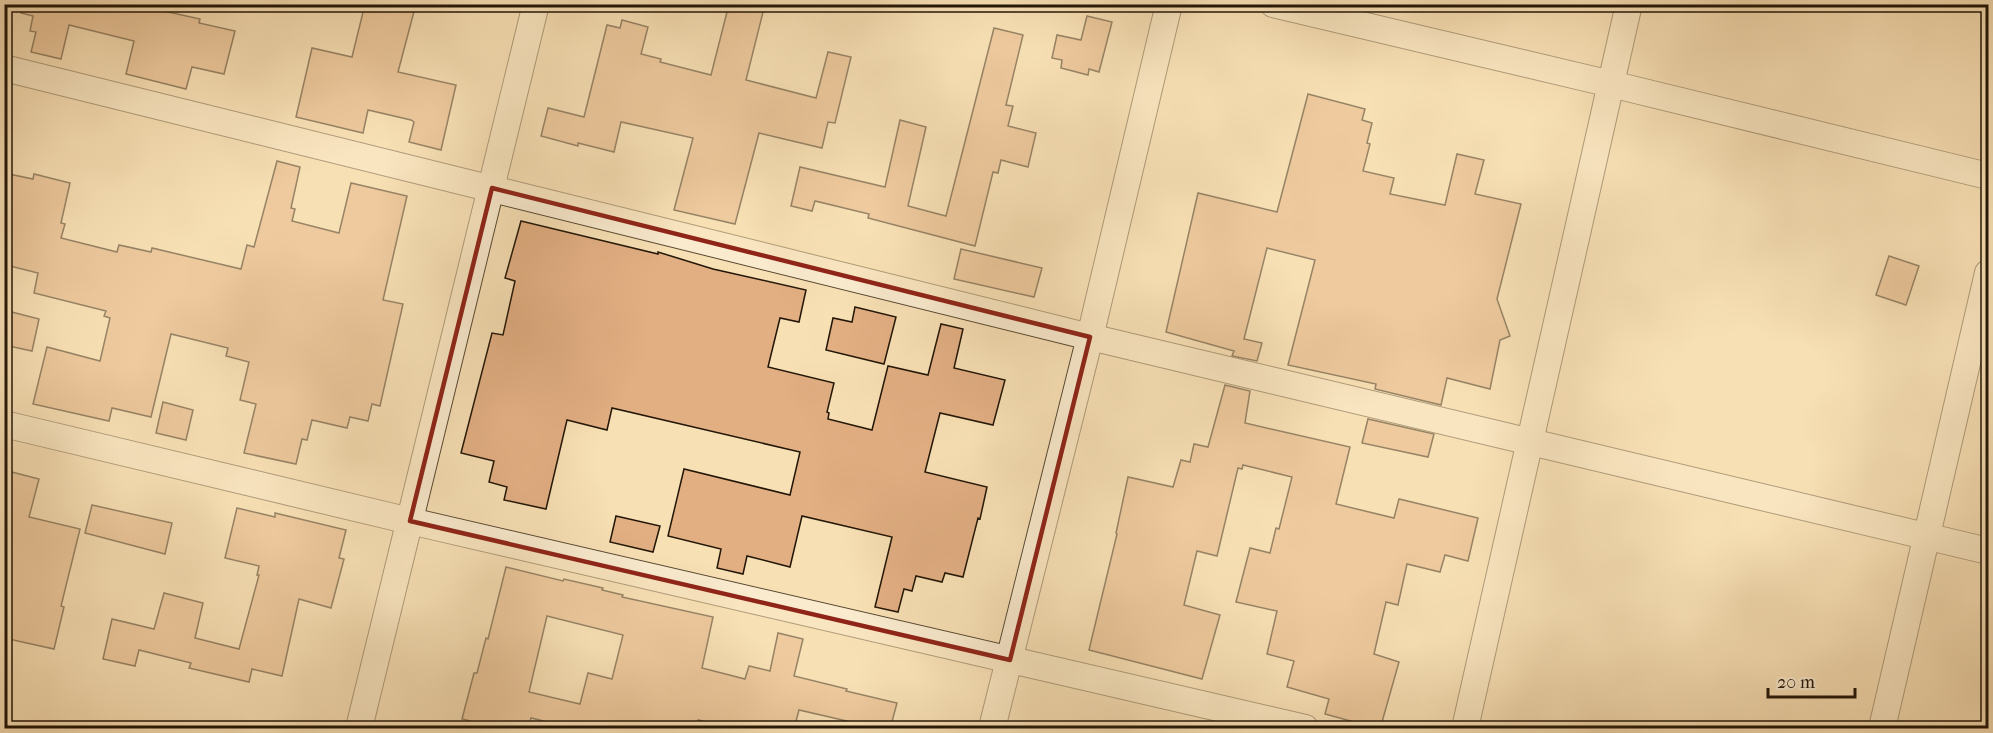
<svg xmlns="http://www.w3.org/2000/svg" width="1993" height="733" font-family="'IM FELL French Canon',serif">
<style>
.building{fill:#e2af83;stroke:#221607;stroke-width:1.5;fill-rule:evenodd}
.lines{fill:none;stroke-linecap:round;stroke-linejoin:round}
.street-casing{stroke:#584832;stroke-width:28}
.street{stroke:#faebcf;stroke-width:26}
.marked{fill:none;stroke:#8f2418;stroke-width:4.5;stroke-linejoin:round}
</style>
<rect width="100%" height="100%" fill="#f8e0b5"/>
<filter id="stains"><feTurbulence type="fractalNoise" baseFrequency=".00333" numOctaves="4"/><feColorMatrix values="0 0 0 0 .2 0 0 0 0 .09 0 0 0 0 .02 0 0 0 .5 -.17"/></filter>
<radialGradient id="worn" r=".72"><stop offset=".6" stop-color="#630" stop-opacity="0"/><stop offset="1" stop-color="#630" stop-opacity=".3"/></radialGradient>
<!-- building -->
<g class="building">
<polygon points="22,4 132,4 200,19 199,23 235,31 224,74 192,67 186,89 126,74 134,41 69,25 61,59 31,52 36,32 30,31 33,16 21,13"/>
<polygon points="365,4 416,4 398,72 456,85 441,150 409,142 414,122 411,120 368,110 363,133 296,117 312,48 352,57"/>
<polygon points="729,4 765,4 746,80 816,98 828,52 851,57 835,123 828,122 822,148 759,133 735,224 674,210 693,138 621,122 614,152 578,143 578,146 541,136 548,108 584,117 607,25 620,28 622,20 648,27 641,54 661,59 660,62 711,75"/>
<polygon points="1087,16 1112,22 1099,72 1089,69 1088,75 1061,68 1062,60 1052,58 1057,35 1081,40"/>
<polygon points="994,28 1023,35 1006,105 1013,106 1008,126 1036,133 1028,167 1001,160 998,173 993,172 975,246 868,218 869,214 815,201 812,211 791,206 800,167 885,187 900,120 926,127 908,206 946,216"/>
<polygon points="1308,94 1365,109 1362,120 1372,123 1367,143 1370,144 1363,171 1394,178 1390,194 1445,205 1457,154 1484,160 1475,194 1521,204 1497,299 1510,336 1500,340 1490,389 1447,378 1441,405 1375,389 1376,384 1288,365 1315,260 1267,248 1244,339 1262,343 1257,361 1232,356 1234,351 1166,332 1198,193 1277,212"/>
<polygon points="277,161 300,167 291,208 295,209 292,221 339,233 351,183 407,196 383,300 403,304 380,406 372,404 368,421 350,417 347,428 312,420 307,440 302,439 296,464 244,453 256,404 240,400 249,362 226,356 228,348 171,334 151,417 112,408 109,421 33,404 47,347 100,361 110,318 104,316 106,311 34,293 38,273 10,266 11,263 4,261 4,173 33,179 34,174 70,183 61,223 65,224 61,238 117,252 119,245 151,252 152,248 241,269 247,245 254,247"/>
<polygon points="521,221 658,254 658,252 713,269 806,290 799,322 780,318 768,367 834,383 827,412 829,413 828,419 872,430 888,366 928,375 941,324 963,329 954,368 1005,380 993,425 940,413 925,472 987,487 980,519 978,518 963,577 945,573 942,582 916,576 912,591 904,589 898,612 875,607 892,537 802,516 790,567 747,556 743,574 717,568 721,549 668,536 684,469 790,495 800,452 612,408 607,430 567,420 546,509 504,500 507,487 489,482 494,461 461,453 492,333 503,335 515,281 505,278"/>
<polygon points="961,249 1042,268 1034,297 954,279"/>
<polygon points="1889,256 1919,266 1906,305 1876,295"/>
<polygon points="855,307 896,317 884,364 826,350 833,318 852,322"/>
<polygon points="4,310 39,319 32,351 4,345"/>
<polygon points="1225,385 1250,391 1245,423 1350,447 1336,504 1394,518 1399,499 1478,518 1468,561 1445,555 1440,572 1407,564 1398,605 1386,602 1374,654 1399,662 1380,729 1325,714 1329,699 1287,687 1294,661 1267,654 1277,611 1236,602 1250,548 1270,553 1276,528 1279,529 1292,477 1243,465 1242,469 1238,468 1217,556 1197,551 1184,605 1220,615 1202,679 1089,650 1117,534 1116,533 1128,477 1173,487 1181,460 1190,462 1194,444 1208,447"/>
<polygon points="163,402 193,410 186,440 156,433"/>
<polygon points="1368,419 1434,434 1428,457 1362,443"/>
<polygon points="4,470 39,479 29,517 80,529 61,606 64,607 54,649 4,638"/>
<polygon points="92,505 172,523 165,554 85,533"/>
<polygon points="237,508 275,517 275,513 346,530 339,558 344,559 331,608 299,599 282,676 252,669 249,682 189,668 191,663 139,650 135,666 103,659 112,619 154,629 164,593 203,603 195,638 239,649 259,575 257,575 259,566 225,558"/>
<polygon points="616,516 660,526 653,552 610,542"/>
<path d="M506,567l57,14 1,-2 39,9 -1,2 21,5 -1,2 91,20 -11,51 43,11 4,-13 21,5 8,-38 25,6 -9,37 53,13 -1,2 51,12 -7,26h-9l-82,-19 -5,19h-53l-43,-9 -2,9h-120l-45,-11 -3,11h-24l-42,-10 12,-46h3l9,-35 2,1zM547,616l76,19 -11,44 -24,-6 -8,31 -51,-12z"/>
</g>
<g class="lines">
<defs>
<g id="street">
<polyline points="1273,4 1611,84 1988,176"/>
<polyline points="4,68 1090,337 1988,551"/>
<polyline points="4,424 410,521 1305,728"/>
<polyline points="359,728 536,4"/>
<polyline points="992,728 1090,337 1169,4"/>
<polyline points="1465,728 1629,4"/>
<polyline points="1882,728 1988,273"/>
</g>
</defs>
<!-- street casing -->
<use href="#street" class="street-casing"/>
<!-- street -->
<use href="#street" class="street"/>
</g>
<!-- marked area -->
<path d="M0 0H1993V733H0ZM492,188l598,149 -80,323 -600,-139z" fill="#f8e0b5" fill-opacity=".55" fill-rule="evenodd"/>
<path class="marked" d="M492,188l598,149 -80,323 -600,-139z"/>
<!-- margin -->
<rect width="1993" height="733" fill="none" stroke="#f8e0b5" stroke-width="24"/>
<rect x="6" y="6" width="1981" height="721" fill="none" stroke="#221607" stroke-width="3"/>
<rect x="12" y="12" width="1969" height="709" fill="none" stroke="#221607" stroke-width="1.5"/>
<!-- scale -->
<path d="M1768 688v9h87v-9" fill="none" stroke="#221607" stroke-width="3"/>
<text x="1777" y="688" font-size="18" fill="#221607" stroke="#faebcf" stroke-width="4.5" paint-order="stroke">20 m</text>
<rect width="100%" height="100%" filter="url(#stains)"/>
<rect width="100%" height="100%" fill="url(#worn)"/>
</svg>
